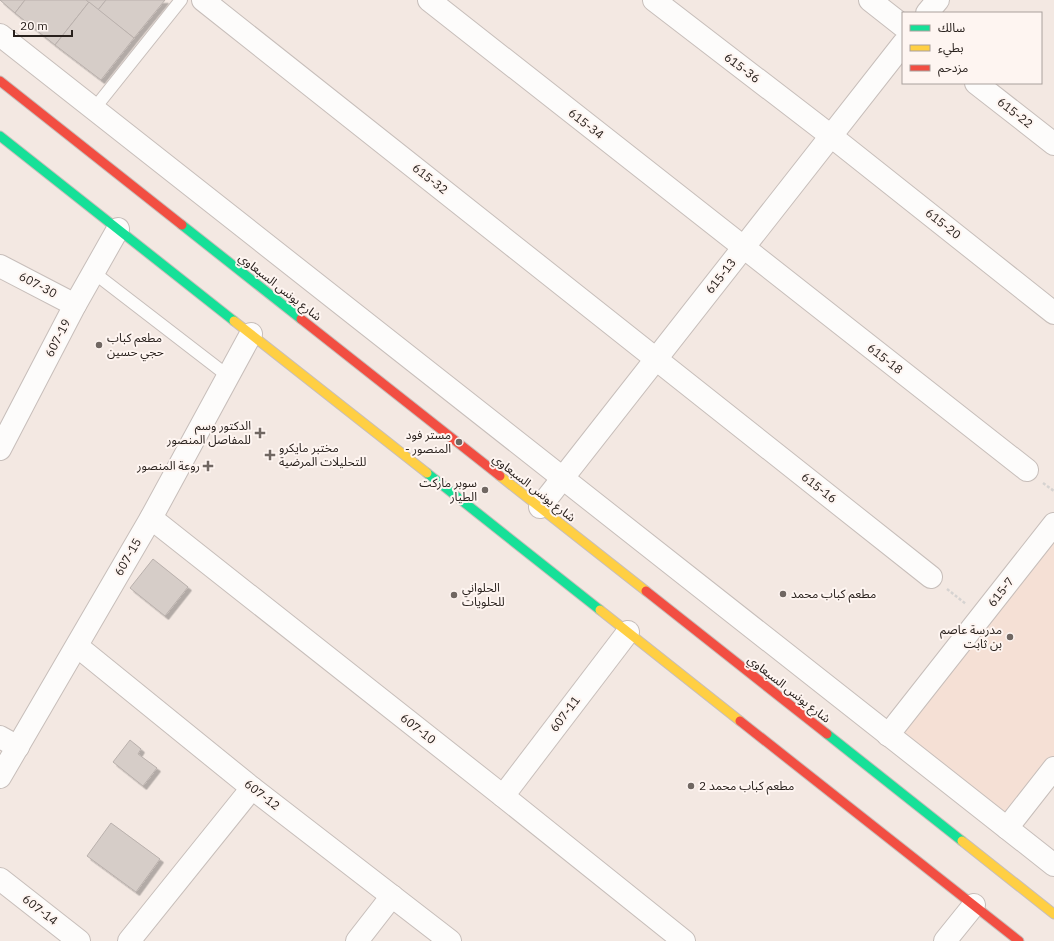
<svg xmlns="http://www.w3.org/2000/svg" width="1054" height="941" font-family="'IBM Plex Sans','Noto Sans Arabic',sans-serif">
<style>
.built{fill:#f5e0d5}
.building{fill:#d6cdc8;stroke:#b9b0ac;filter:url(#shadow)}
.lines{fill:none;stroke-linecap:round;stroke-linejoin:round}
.lane-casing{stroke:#c7beba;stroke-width:14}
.street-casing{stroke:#c7beba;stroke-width:24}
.fast-casing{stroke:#c7beba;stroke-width:11}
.slow-casing{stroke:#c7beba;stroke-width:11}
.jam-casing{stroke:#c7beba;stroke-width:11}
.path{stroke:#d6d3d1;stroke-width:2.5;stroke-dasharray:3 2;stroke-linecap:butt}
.lane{stroke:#fdfcfb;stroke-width:12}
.street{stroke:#fdfcfb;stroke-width:22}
.fast{stroke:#16e098;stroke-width:9}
.slow{stroke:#ffcf43;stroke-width:9}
.jam{stroke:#f24e42;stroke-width:9}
.poi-dot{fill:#706762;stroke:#fef5f1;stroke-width:1.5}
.labels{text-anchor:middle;stroke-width:4;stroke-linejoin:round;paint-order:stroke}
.street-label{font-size:12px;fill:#29211d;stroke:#fef5f1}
.poi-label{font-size:12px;fill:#29211d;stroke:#fef5f1;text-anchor:start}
</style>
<defs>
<filter id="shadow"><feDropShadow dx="3.5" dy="3.5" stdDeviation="0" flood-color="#0004"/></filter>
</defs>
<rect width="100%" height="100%" fill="#f3e8e2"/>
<!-- built -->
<polygon class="built" points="1054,538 1054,768 1007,828 888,735"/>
<!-- building -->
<g class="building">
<polygon points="0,0 25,0 15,13"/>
<polygon points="25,0 86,0 89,2 55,45 15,13"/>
<polygon points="86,0 106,0 98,10"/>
<polygon points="106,0 165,0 134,38 98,10"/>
<polygon points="89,2 134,38 101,80 55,45"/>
<polygon points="153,559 188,587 165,616 130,588"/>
<polygon points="130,740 141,749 138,754 157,768 143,786 113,762"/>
<polygon points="111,823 160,859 136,892 87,856"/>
</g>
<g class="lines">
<defs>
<g id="lane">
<polyline points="94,109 181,0"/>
<polyline points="93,272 228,376"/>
</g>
<g id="street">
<polyline points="203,0 931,577"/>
<polyline points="429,0 1027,470"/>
<polyline points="654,0 831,136 1054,313"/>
<polyline points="870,0 903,26"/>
<polyline points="927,13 938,0"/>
<polyline points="0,35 1054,865"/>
<polyline points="976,83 1054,144"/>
<polyline points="0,266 75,305"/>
<polyline points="0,449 75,305 118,229"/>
<polyline points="540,507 903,44"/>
<polyline points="151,518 503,796 684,941"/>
<polyline points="77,646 252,788 450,941"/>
<polyline points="888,735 1054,524"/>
<polyline points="0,737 18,747"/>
<polyline points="0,777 151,518 251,334"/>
<polyline points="503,796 628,632"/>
<polyline points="1007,828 1054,768"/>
<polyline points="0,879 79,941"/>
<polyline points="129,941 252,788"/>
<polyline points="357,941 392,896"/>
<polyline points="945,941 974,905"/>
</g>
<g id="fast">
<polyline points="0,136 234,321"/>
<polyline points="182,225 301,319"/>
<polyline points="427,473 600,610"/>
<polyline points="827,734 962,841"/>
</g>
<g id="slow">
<polyline points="234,321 427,473"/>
<polyline points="500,476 646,591"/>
<polyline points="600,610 740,721"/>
<polyline points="962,841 1054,914"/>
</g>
<g id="jam">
<polyline points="0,81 182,225"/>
<polyline points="301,319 500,476"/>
<polyline points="646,591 827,734"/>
<polyline points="740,721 1019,941"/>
</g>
</defs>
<!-- lane casing -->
<use href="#lane" class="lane-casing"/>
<!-- street casing -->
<use href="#street" class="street-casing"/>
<!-- fast casing -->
<use href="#fast" class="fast-casing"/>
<!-- slow casing -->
<use href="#slow" class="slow-casing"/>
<!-- jam casing -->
<use href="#jam" class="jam-casing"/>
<!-- path -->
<g class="path">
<polyline points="1043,483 1054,491"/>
<polyline points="947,589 966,604"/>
</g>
<!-- lane -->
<use href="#lane" class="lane"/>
<!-- street -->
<use href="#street" class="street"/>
<!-- fast -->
<use href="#fast" class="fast"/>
<!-- slow -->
<use href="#slow" class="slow"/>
<!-- jam -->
<use href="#jam" class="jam"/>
</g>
<!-- markers -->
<g class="poi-dot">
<circle cx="99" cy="345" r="4"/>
<path d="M258 427h4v4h4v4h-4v4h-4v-4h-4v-4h4z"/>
<circle cx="459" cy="442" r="4"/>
<path d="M268 449h4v4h4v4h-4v4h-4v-4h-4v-4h4z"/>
<path d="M206 460h4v4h4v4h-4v4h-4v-4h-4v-4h4z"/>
<circle cx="485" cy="490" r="4"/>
<circle cx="783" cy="594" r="4"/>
<circle cx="454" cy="595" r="4"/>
<circle cx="1010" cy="637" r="4"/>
<circle cx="691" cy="786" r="4"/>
</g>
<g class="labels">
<!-- street labels -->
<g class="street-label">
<text transform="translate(742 68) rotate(37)" y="4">615-36</text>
<text transform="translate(1015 113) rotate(38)" y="4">615-22</text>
<text transform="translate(586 124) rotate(38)" y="4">615-34</text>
<text transform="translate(430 179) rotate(38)" y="4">615-32</text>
<text transform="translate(943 224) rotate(38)" y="4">615-20</text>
<text transform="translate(721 276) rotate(-52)" y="4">615-13</text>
<text transform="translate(38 285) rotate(28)" y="4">607-30</text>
<text transform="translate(280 287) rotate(38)" y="4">شارع يونس السبعاوي</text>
<text transform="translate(58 338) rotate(-63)" y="4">607-19</text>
<text transform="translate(885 359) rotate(38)" y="4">615-18</text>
<text transform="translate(534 488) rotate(38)" y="4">شارع يونس السبعاوي</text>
<text transform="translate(819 488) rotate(38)" y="4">615-16</text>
<text transform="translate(128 557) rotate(-60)" y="4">607-15</text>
<text transform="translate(1001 592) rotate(-52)" y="4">615-7</text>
<text transform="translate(789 689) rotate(38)" y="4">شارع يونس السبعاوي</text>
<text transform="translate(565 714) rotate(-53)" y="4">607-11</text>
<text transform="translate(418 729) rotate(38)" y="4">607-10</text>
<text transform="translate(262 795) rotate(38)" y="4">607-12</text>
<text transform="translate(40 910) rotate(38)" y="4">607-14</text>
</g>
<!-- poi labels -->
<g class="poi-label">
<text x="107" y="342">مطعم كباب<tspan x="107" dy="14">حجي حسين</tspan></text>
<text x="251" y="430" text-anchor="end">الدكتور وسم<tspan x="251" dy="14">للمفاصل المنصور</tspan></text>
<text x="451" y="439" text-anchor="end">مستر فود<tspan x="451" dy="14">- المنصور</tspan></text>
<text x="279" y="452">مختبر مايكرو<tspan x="279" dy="14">للتحليلات المرضية</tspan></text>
<text x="200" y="470" text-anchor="end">روعة المنصور</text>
<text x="477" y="487" text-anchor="end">سوبر ماركت<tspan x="477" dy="14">الطيار</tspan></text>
<text x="462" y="592">الحلواني<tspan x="462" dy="14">للحلويات</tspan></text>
<text x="791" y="598">مطعم كباب محمد</text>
<text x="1002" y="634" text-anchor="end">مدرسة عاصم<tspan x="1002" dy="14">بن ثابت</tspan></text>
<text x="699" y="790">مطعم كباب محمد 2</text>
</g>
</g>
<!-- legend -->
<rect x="902" y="12" width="140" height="72" fill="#fef5f1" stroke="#a9a09c"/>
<rect x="910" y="25" width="20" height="6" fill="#16e098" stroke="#a9a09c"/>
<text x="938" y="32" font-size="12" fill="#29211d">سالك</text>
<rect x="910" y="45" width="20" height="6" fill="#ffcf43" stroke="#a9a09c"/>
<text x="938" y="52" font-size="12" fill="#29211d">بطيء</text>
<rect x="910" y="65" width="20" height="6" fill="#f24e42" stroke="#a9a09c"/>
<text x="938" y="72" font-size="12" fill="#29211d">مزدحم</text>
<!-- scale -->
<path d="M14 30v6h58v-6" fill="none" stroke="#29211d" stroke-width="2"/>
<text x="20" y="30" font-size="12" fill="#29211d" stroke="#fef5f1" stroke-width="3" paint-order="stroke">20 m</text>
</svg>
